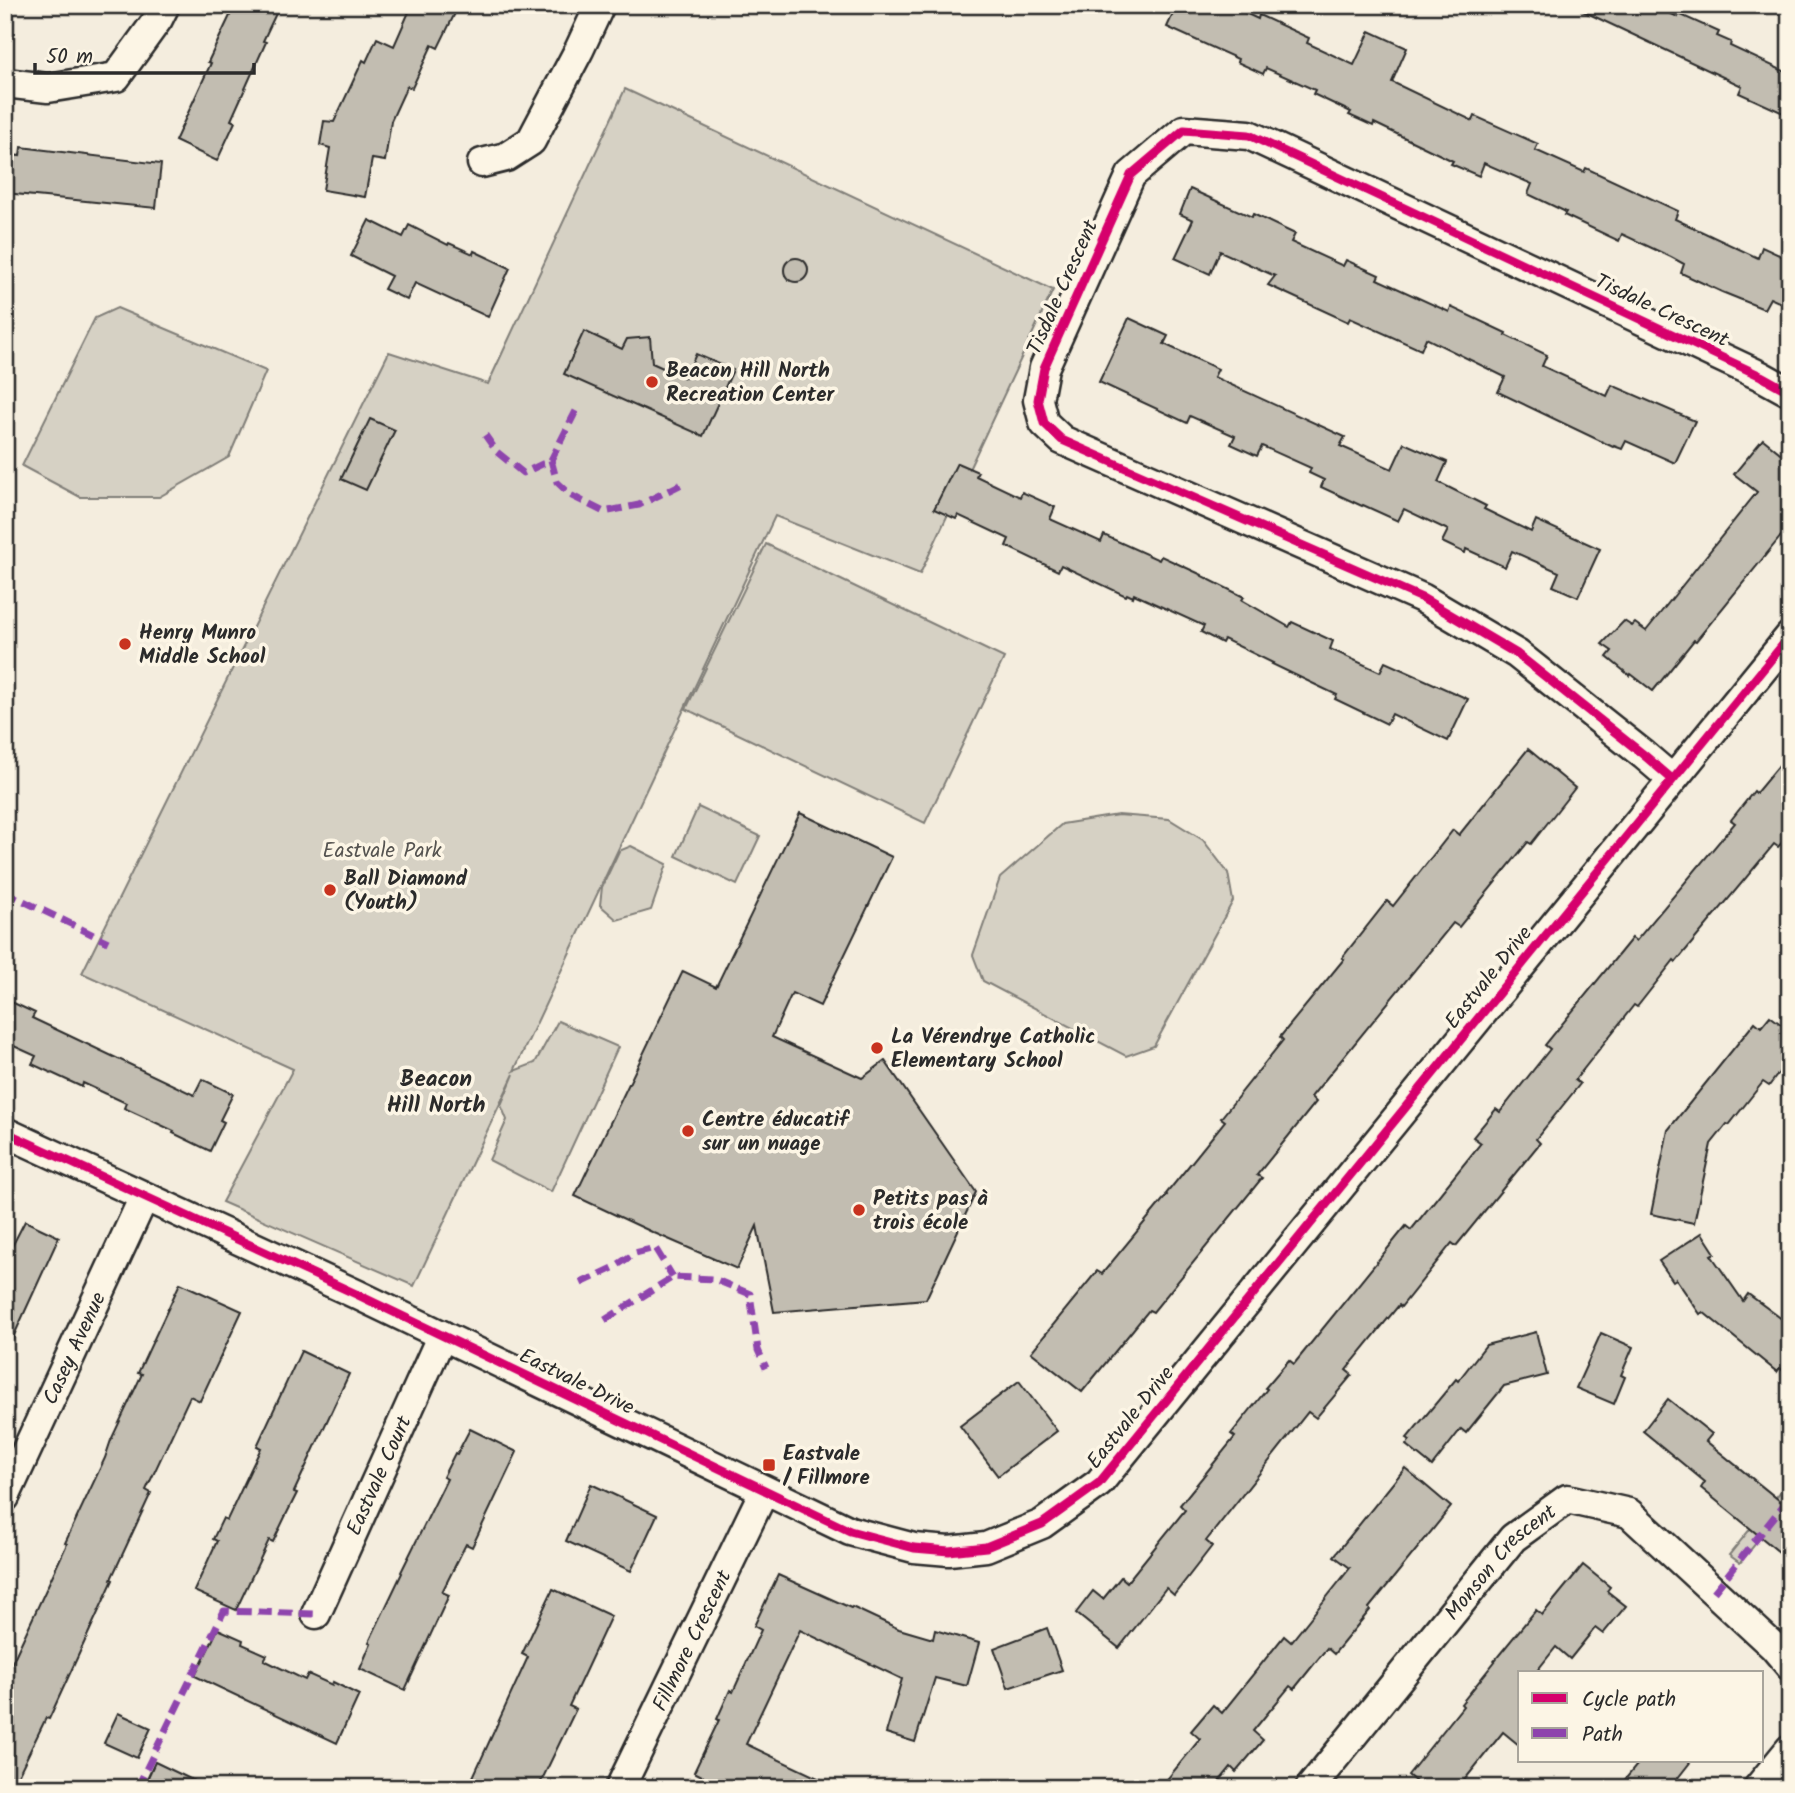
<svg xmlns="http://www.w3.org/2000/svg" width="1795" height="1793" font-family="Kalam,sans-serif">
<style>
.green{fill:#d6d1c4;stroke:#807e78;stroke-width:2}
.building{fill:#c2bdb1;stroke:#2b2b2b;stroke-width:2}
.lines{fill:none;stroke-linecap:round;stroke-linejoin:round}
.minor-casing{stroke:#2b2b2b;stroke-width:33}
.minor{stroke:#fcf5e5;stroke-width:28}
.quiet{stroke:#8e44ad;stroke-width:7;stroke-dasharray:14 7;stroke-linecap:butt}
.cycleway-casing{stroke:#fcf5e5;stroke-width:13}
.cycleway{stroke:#d6006c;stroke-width:9}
.poi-dot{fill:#c8321e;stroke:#fcf5e5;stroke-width:2.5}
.labels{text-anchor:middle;stroke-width:7;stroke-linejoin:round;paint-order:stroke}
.street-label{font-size:21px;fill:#2b2b2b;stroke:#fcf5e5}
.poi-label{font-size:21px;font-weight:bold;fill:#2b2b2b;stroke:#fcf5e5;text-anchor:start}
.park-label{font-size:21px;fill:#565451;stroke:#fcf5e5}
.neighbourhood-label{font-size:23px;font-weight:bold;fill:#2b2b2b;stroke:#fcf5e5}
</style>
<rect width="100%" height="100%" fill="#f4edde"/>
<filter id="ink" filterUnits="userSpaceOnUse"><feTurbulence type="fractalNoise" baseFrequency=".0143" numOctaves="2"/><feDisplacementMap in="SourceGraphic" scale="14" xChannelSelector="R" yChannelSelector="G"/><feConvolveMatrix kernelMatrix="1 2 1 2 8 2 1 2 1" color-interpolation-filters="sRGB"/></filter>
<g filter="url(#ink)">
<!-- green -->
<g class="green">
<polygon points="625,89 1053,290 920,574 775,516 514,1071 535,1063 558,1021 618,1047 551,1192 489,1160 507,1120 501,1105 514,1074 414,1286 222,1202 293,1069 82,973 389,352 488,384"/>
<polygon points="117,308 266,371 229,457 159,497 80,497 22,466 95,318"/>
<polygon points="766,544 1004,658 925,823 686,709"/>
<polygon points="698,807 760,836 737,885 676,856"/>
<polygon points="1118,815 1169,819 1203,840 1228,873 1233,901 1154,1046 1126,1056 983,981 973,955 1000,878 1062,824"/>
<polygon points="631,846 667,864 651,910 617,920 600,905 602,887 619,851"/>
<polygon points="1790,1480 1790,1501 1740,1563 1729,1555"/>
</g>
<!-- building -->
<g class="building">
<polygon points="235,5 280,5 263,41 266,42 231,120 235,122 217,161 175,141 211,63 208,62"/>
<polygon points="412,5 459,5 438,48 432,45 412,88 407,86 391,121 385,161 372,159 365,197 323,190 330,148 320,145 324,121 334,122 363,60 366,62 377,38 394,46"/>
<polygon points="1177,5 1228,5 1258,19 1259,15 1309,38 1307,43 1354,65 1370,31 1407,48 1392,82 1473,121 1475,116 1538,144 1535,150 1584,172 1586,168 1678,211 1675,219 1758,258 1762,247 1790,260 1790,307 1770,298 1764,309 1722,292 1681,273 1684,264 1671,257 1622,234 1619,241 1564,215 1566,212 1528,194 1532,184 1484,163 1479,176 1451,164 1453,161 1374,123 1373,126 1349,115 1351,112 1313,94 1315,90 1266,68 1263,74 1237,62 1238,59 1167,27"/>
<polygon points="1570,5 1652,5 1678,17 1679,14 1719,32 1717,36 1731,42 1730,46 1790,74 1790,116 1739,93 1742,86"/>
<polygon points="21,147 161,164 156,208 5,193 5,154 20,156"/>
<polygon points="1190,189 1252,217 1253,214 1295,234 1291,242 1343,266 1346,260 1379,275 1377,279 1449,312 1451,307 1506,333 1505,335 1547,355 1542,366 1607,396 1612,385 1695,421 1675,463 1626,441 1622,449 1614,446 1613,447 1498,392 1505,377 1426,338 1421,350 1350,318 1348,322 1268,285 1275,276 1220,251 1210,274 1175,258 1193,220 1180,214"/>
<polygon points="369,220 403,237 409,225 448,245 449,243 473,254 474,251 510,268 488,317 415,283 407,300 384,289 391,276 351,256"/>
<circle cx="796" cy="270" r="12"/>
<polygon points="1129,318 1168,336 1164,344 1218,369 1214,377 1345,437 1340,446 1392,469 1404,443 1447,462 1438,482 1486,506 1484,509 1531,532 1536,520 1600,549 1578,597 1553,586 1559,572 1512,551 1505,567 1466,549 1465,553 1442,542 1448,530 1404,509 1398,521 1363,505 1362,506 1321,487 1324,480 1309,473 1311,468 1262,446 1257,456 1231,444 1235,436 1190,416 1187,423 1099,382"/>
<polygon points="584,331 622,349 627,339 650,337 652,363 685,378 696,354 733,370 703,436 564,374"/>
<polygon points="370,419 395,430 366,490 341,479"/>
<polygon points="1763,439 1790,461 1790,525 1696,641 1694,640 1653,691 1631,674 1630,676 1607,657 1612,651 1602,644 1624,621 1632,626 1635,623 1646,631 1757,492 1734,474"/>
<polygon points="957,463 978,472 976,476 1020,497 1022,492 1055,507 1050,519 1101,542 1104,535 1159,560 1161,556 1202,575 1202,576 1244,597 1242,600 1289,627 1292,622 1333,641 1330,649 1380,672 1385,662 1468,699 1448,741 1392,714 1387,724 1335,699 1337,695 1272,664 1273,663 1224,639 1222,643 1201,632 1204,626 1134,594 1133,597 1127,594 1126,596 1061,565 1058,571 1006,546 1009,539 958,515 956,519 934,509"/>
<polygon points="1528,749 1575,788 1531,844 1528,842 1459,927 1453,923 1311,1097 1316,1102 1257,1175 1262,1178 1153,1312 1149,1310 1082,1392 1031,1352 1097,1271 1102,1274 1167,1195 1166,1194 1225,1121 1221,1118 1283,1040 1280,1037 1344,959 1342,958 1387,901 1393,906 1453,830 1459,835"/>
<polygon points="1790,752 1790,834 1778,847 1774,844 1676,962 1674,960 1637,1007 1634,1005 1575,1080 1580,1084 1536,1139 1540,1143 1456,1246 1452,1243 1401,1307 1399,1305 1346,1370 1352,1375 1316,1418 1308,1412 1206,1541 1212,1546 1174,1595 1166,1588 1119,1648 1076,1613 1093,1591 1103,1599 1121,1577 1127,1582 1185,1510 1180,1505 1235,1437 1231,1434 1267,1389 1265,1388 1289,1360 1294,1364 1406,1226 1411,1230 1481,1143 1473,1137 1496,1109 1500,1112 1550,1049 1545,1045 1632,938 1636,941 1735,823 1731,820 1754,791 1756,793"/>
<polygon points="800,813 892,857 820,1006 792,993 772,1037 862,1078 885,1061 976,1192 926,1299 774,1312 757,1226 737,1269 652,1232 575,1196 683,971 716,987"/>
<polygon points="5,999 35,1013 32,1018 194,1095 202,1079 233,1094 220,1120 224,1122 210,1151 173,1133 174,1131 124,1108 126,1103 83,1083 82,1087 32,1064 36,1056 5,1042"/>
<polygon points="1770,1016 1790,1031 1790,1058 1769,1086 1763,1082 1729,1125 1727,1124 1711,1144 1694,1223 1651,1214 1668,1130 1755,1022 1761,1027"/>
<polygon points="25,1221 59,1237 5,1355 5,1260"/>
<polygon points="1702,1233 1715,1253 1711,1255 1743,1301 1748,1294 1790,1325 1790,1377 1780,1368 1777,1372 1703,1312 1700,1314 1676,1279 1673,1281 1659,1261"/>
<polygon points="180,1283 242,1311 200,1401 190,1396 146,1490 151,1493 111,1579 113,1580 49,1719 46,1718 12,1788 5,1788 5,1678 67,1544 65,1543 105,1458 111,1440 142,1374 138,1373"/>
<polygon points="1536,1332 1547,1375 1504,1386 1466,1433 1461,1429 1432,1466 1406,1445 1410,1440 1407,1438 1456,1379 1458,1381 1486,1345"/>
<polygon points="1601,1333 1633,1347 1621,1375 1625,1377 1614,1404 1576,1388"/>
<polygon points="301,1351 349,1374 294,1492 297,1493 285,1517 273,1542 269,1540 236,1610 194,1591 217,1541 213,1539 223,1518 227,1520 250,1471 261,1448 257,1446"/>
<polygon points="1019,1381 1057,1431 998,1476 960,1426"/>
<polygon points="1668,1399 1712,1434 1706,1441 1790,1509 1790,1561 1701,1488 1705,1482 1643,1431"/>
<polygon points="470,1429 517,1452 472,1547 466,1544 442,1592 449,1595 405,1690 360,1669 371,1643 369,1642 402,1573 401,1572 447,1479 443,1477 455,1453 457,1454"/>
<polygon points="1405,1468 1451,1507 1369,1608 1370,1610 1334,1654 1327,1648 1294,1689 1290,1686 1253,1731 1263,1740 1236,1772 1231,1767 1214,1788 1160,1788 1200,1739 1191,1731 1213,1705 1222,1713 1284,1636 1291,1642 1350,1568 1334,1556"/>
<polygon points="591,1484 657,1515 631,1571 566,1541"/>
<polygon points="1583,1565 1610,1587 1607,1591 1626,1606 1603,1634 1595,1628 1570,1659 1556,1647 1536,1672 1520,1672 1520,1746 1503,1732 1458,1788 1423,1788 1408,1775 1463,1706 1461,1704 1496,1660 1495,1660 1536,1610 1542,1615"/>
<polygon points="778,1575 851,1608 852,1607 899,1629 933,1639 935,1630 979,1643 967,1686 935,1678 915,1742 886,1733 902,1679 800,1630 746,1744 839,1788 726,1788 694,1772 719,1720 717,1719 730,1690 733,1692 761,1630 754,1626"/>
<polygon points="553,1589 611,1616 569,1706 576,1709 538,1788 468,1788 528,1657 522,1654"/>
<polygon points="1047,1628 1062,1670 1008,1688 994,1648"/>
<polygon points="218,1629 243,1640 242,1644 267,1655 264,1660 305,1680 308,1674 332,1685 333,1682 359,1695 337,1743 195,1676"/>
<polygon points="118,1713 151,1728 137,1758 104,1743"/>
<polygon points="1641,1760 1692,1760 1670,1788 1618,1788"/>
<polygon points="155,1762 209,1788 143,1788"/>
</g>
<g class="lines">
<defs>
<g id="minor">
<polyline points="5,83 48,88 116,77 158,19 165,5"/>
<polyline points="482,163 506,157 531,141 579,50 600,5"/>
<polyline points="1672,779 1644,755 1517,654 1422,598 1062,440 1044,423 1038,400 1044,368 1131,175 1184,130 1249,135 1761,376 1790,392"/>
<polyline points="5,1132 356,1294 850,1531 914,1548 949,1551 986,1547 1042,1524 1099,1483 1790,636"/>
<path id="s1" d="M5,1497l139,-300"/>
<path id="s2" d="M316,1614l126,-279"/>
<path id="s3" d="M620,1788l144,-297"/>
<path id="s4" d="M1310,1788l203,-250 54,-39 62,14 145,134 16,19"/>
<polyline points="1758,1788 1790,1749"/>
</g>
</defs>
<!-- minor casing -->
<use href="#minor" class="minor-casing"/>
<!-- minor -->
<use href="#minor" class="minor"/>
<!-- quiet -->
<g class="quiet">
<polyline points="485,435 497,452 523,473 551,460 578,407"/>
<polyline points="551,460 557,482 572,496 604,512 639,505 682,484"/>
<polyline points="5,892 108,942"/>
<polyline points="581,1283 613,1268 635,1253 655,1248 673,1277"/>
<polyline points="605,1320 673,1277 714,1279 750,1294 758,1350 766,1368"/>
<polyline points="1714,1592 1790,1497"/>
<polyline points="137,1788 224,1611 316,1614"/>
</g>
<defs>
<g id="cycleway">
<polyline points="1672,779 1644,755 1517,654 1422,598 1062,440 1044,423 1038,400 1044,368 1131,175 1184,130 1249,135 1761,376 1790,392"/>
<polyline points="5,1132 356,1294 850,1531 914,1548 949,1551 986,1547 1042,1524 1099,1483 1790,636"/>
</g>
</defs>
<!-- cycleway casing -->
<use href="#cycleway" class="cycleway-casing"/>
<!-- cycleway -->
<use href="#cycleway" class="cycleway"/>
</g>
</g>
<!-- markers -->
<g class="poi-dot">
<circle cx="652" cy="382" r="7"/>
<circle cx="125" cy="644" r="7"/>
<circle cx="330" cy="890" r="7"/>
<circle cx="877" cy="1048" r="7"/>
<circle cx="688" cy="1131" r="7"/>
<circle cx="859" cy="1210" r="7"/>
<rect x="762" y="1458" width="14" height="14" rx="3.5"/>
</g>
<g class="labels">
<!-- street labels -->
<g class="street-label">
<text transform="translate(1062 287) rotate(-66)" y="7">Tisdale Crescent</text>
<text transform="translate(1662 310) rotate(25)" y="7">Tisdale Crescent</text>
<text transform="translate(1488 977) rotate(-51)" y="7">Eastvale Drive</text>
<text dy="7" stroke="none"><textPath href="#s1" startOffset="164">Casey Avenue</textPath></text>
<text transform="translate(577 1381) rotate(26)" y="7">Eastvale Drive</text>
<text transform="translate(1130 1417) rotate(-51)" y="7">Eastvale Drive</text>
<text dy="7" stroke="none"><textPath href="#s2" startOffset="152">Eastvale Court</textPath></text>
<text dy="7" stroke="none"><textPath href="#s4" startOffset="296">Monson Crescent</textPath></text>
<text dy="7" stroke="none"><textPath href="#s3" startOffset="164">Fillmore Crescent</textPath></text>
</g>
<!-- poi labels -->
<g class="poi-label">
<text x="666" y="377">Beacon Hill North<tspan x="666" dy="24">Recreation Center</tspan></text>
<text x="139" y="639">Henry Munro<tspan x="139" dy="24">Middle School</tspan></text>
<text x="344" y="885">Ball Diamond<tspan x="344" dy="24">(Youth)</tspan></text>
<text x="891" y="1043">La Vérendrye Catholic<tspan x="891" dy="24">Elementary School</tspan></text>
<text x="702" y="1126">Centre éducatif<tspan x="702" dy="24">sur un nuage</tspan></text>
<text x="873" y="1205">Petits pas à<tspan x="873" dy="24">trois école</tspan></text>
<text x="783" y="1460">Eastvale<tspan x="783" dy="24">/ Fillmore</tspan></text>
</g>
<!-- park labels -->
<g class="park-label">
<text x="382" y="857">Eastvale Park</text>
</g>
<!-- neighbourhood labels -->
<g class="neighbourhood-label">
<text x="436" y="1086">Beacon<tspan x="436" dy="26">Hill North</tspan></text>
</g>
</g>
<!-- margin -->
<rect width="1795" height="1793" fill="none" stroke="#fcf5e5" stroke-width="28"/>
<rect x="14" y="14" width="1767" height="1765" fill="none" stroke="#2b2b2b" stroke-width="2.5" filter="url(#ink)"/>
<!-- legend -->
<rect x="1518" y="1671" width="245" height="91" fill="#fcf5e5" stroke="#a8a49b" stroke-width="2"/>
<rect x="1532" y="1693" width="35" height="10" fill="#d6006c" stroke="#a8a49b" stroke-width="2"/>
<text x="1582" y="1706" font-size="21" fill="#2b2b2b">Cycle path</text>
<rect x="1532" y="1728" width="35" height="10" fill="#8e44ad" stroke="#a8a49b" stroke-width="2"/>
<text x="1582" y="1741" font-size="21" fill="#2b2b2b">Path</text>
<!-- scale -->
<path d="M35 63v10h219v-10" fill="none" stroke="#2b2b2b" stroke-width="3.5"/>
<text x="46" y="63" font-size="21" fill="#2b2b2b" stroke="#fcf5e5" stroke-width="5" paint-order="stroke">50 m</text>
</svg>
